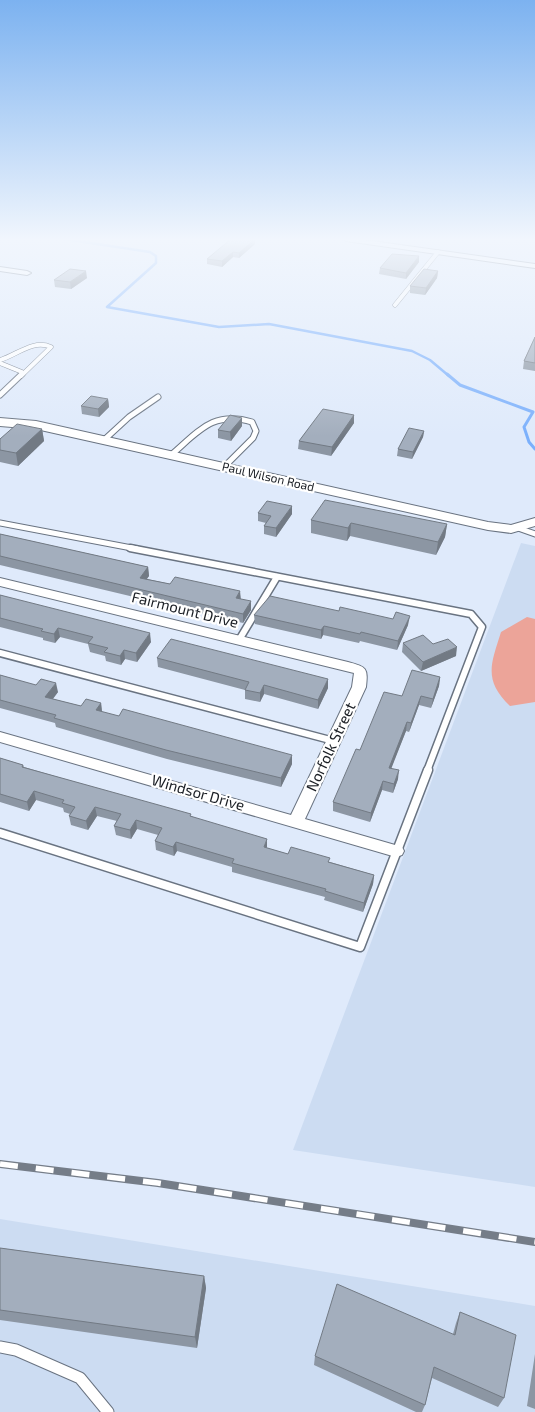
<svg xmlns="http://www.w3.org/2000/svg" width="535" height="1412" font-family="'Exo 2',sans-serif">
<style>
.built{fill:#ccdcf2}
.green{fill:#eca499}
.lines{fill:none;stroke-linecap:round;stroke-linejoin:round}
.stream-far1{stroke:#7bb0fc;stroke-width:2.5}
.stream{stroke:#7bb0fc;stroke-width:3}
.service-far4-casing{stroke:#697381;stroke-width:5}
.service-far3-casing{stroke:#697381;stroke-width:7}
.service-far2-casing{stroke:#697381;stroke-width:9}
.service-far1-casing{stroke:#697381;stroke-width:11}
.service-casing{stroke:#697381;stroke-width:13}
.minor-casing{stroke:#697381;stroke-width:2}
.tertiary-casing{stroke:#697381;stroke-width:2}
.service-far4{stroke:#fff;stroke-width:4}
.service-far3{stroke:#fff;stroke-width:5}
.service-far2{stroke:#fff;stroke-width:6}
.service-far1{stroke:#fff;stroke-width:8}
.service{stroke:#fff;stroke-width:11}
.minor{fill:#fff;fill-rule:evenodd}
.tertiary{fill:#fff;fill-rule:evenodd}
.rail-casing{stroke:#757d88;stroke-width:8}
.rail{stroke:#fff;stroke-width:5.5;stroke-dasharray:18;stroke-linecap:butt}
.wall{fill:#8c96a3}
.shaded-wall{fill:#727a84}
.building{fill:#a3aebd;stroke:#727a84}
.labels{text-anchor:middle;stroke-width:4.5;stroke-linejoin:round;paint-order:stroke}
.far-street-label{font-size:12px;fill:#1a1e24;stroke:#fff}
.street-label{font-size:15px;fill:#1a1e24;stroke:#fff}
</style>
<rect width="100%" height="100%" fill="#dfeafb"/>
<!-- built -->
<g class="built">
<polygon points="521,543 535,546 535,1187 293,1150"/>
<polygon points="0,1219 535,1306 535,1412 0,1412"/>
</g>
<!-- green -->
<path class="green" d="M527,617l8,2v83l-25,4c-27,-26 -19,-42 -9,-74z"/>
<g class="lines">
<!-- stream-far1 -->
<polyline class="stream-far1" points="64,239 150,252 156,256 156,263 107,307 219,327 269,324 412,351 430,360 449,376"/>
<!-- stream -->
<polyline class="stream" points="447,374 460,385 533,412 524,427 529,442 535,449"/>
<defs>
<g id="service-far4">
<polyline points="395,305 438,252"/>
<path d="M0,360c17,-5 33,-21 51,-13l-30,29"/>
<polyline points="0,363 22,372"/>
</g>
<g id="service-far3">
<polyline points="0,395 22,374"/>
<polyline points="104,440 129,417 158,397"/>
<path d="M171,455c27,-23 42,-45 81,-33l4,9 -3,7 -29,29"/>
<polyline points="0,523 137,549"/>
<polyline points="518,528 535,534"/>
</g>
<g id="service-far2">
<polyline points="130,548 471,614 482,627 427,771"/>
<polyline points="239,640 277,577"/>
<polyline points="0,653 334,741"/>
</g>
<polyline id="service-far1" points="0,833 360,947 428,770"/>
<polyline id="service" points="0,1347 16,1350 80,1378 108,1412"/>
<g id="minor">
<polygon points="343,239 358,239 535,264 535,268 346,241"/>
<polygon points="0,267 27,271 31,273 27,275 0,271"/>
<path d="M0,578l348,84c19,5 20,6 18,25l-61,132 97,28 2,4 -2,4 -6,2 -396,-115v-10l291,83 61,-128 2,-14 -354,-87z"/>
</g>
<polygon id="tertiary" points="0,418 36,421 488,522 511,525 535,518 535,526 511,533 488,530 36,429 0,426"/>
</defs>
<!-- service-far4 casing -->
<use href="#service-far4" class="service-far4-casing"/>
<!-- service-far3 casing -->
<use href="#service-far3" class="service-far3-casing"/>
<!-- service-far2 casing -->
<use href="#service-far2" class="service-far2-casing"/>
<!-- service-far1 casing -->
<use href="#service-far1" class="service-far1-casing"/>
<!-- service casing -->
<use href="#service" class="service-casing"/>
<!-- minor casing -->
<use href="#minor" class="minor-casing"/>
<!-- tertiary casing -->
<use href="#tertiary" class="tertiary-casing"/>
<!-- service-far4 -->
<use href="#service-far4" class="service-far4"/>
<!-- service-far3 -->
<use href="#service-far3" class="service-far3"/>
<!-- service-far2 -->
<use href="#service-far2" class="service-far2"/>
<!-- service-far1 -->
<use href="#service-far1" class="service-far1"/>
<!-- service -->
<use href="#service" class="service"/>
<!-- minor -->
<use href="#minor" class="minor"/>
<!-- tertiary -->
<use href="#tertiary" class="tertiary"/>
<defs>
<polyline id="rail" points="0,1164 158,1183 535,1242"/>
</defs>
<!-- rail casing -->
<use href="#rail" class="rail-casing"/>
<!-- rail -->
<use href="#rail" class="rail"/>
</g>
<!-- wall -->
<g class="wall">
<polygon points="255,244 239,258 233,257 222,267 207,264 207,259"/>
<polygon points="419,262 406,279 379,274 380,268"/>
<polygon points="438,271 437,278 425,295 410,293 410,286"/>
<polygon points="87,278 71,289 55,287 54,280"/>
<polygon points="535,337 535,371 523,369 524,361"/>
<polygon points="108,399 109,407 99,417 82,414 81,406"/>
<polygon points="354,415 354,423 331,456 298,449 299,441"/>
<polygon points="242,418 242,426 231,441 218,438 218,430"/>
<polygon points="42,429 44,441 18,466 0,462 0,439"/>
<polygon points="424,431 423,437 412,459 397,456 398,449"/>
<polygon points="258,513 292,514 276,537 264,534 264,526 266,523 258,521"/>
<polygon points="311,520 447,524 445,537 436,555 350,536 347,541 311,533"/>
<polygon points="0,534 148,567 149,576 147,579 241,599 251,610 243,623 0,565"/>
<polygon points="0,595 151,642 137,662 125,659 121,665 106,661 105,656 90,652 88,644 60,637 55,643 43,640 43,638 0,627"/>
<polygon points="254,615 408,625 397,650 360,641 359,643 323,635 321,639 255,624"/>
<polygon points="403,643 433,644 456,656 421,671 402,652"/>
<polygon points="157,658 328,688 318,709 264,694 260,702 245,699 245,690 158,667"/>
<polygon points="0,675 58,692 53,699 81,706 101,703 102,712 292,764 281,787 167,759 56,727 55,723 0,708"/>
<polygon points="440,677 439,686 431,708 419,705 409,732 406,731 391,768 398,779 393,793 382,790 370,822 333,811 333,802 360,750"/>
<polygon points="0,758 23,765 24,767 191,816 267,848 288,854 330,862 374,875 373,884 363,912 324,900 325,897 232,872 232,867 177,851 174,856 156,850 155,841 158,835 137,829 131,839 116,835 114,826 117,821 97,816 88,830 71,825 69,816 70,814 64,812 63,808 36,800 29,811 0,802"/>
<polygon points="0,1248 204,1276 206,1288 197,1348 0,1320"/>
<polygon points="460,1312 504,1398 498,1407 432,1378 425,1405 422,1412 416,1412 314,1365 315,1356 453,1334 456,1323"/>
<polygon points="535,1354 535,1409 527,1406"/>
</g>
<!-- shaded-wall -->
<g class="shaded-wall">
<polygon points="255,239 255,244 239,258 239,253"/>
<polygon points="233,252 233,257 222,267 222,261"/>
<polygon points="419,256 419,262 406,279 406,273"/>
<polygon points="86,271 87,278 71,289 70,282"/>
<polygon points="438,271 437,278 425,295 426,288"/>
<polygon points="108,399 109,407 99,417 98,409"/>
<polygon points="354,415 354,423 331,456 332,447"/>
<polygon points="242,418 242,426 231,441 230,432"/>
<polygon points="42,429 44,441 18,466 16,453"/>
<polygon points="424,431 423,437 412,459 413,452"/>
<polygon points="292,506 292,514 276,537 276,528"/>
<polygon points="351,523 350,536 347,541 348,528"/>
<polygon points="447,524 445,537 436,555 438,542"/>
<polygon points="148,567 149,576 141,586 140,578"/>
<polygon points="240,591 241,600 236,598"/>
<polygon points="251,601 251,610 243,623 243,614"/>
<polygon points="410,616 408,625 397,650 398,641"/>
<polygon points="324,626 323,635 321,639 321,630"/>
<polygon points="58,628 60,637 55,643 54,634"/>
<polygon points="150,633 151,642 137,662 136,653"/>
<polygon points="457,647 456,656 421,671 423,662"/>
<polygon points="124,650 125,659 121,665 120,656"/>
<polygon points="440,677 439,686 431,708 433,699"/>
<polygon points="328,679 328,688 318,709 318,700"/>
<polygon points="56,683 58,692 47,706 45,697"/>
<polygon points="264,685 264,694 260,702 260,693"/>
<polygon points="421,696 419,705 409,732 411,723"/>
<polygon points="101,703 102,712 96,710"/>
<polygon points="407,722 406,731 388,777 389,768"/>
<polygon points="292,755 292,764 281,787 281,778"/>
<polygon points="399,770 398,779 393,793 394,784"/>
<polygon points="383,781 382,790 370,822 371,813"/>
<polygon points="34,791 36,800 29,811 27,802"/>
<polygon points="95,807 97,816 88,830 86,821"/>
<polygon points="136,820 137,829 131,839 130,830"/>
<polygon points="267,839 267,848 264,847"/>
<polygon points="176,842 177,851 174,856 173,847"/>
<polygon points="374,875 373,884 363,912 364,903"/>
<polygon points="204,1276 206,1288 197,1348 195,1337"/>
</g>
<!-- building -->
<g class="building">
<polygon points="231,239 255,239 239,253 233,252 222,261 207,259"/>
<polygon points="392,254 419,256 406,273 380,268"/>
<polygon points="70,269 86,271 70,282 54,280"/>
<polygon points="424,269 438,271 426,288 410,286"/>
<polygon points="535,337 535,363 524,361"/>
<polygon points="91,396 108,399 98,409 81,406"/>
<polygon points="323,409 354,415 332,447 299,441"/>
<polygon points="230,415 242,418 230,432 218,430"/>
<polygon points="17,424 42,429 16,453 0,450 0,439"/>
<polygon points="409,428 424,431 413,452 398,449"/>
<polygon points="325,500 447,524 438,542 351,523 348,528 311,520"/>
<polygon points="267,501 292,506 276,528 264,526 271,516 258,513"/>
<polygon points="0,534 148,567 140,578 170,584 175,577 240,591 236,598 251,601 243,614 0,556"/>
<polygon points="0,595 150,633 136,653 124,650 120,656 104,652 108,648 88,643 93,637 58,628 54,634 41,631 43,629 0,618"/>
<polygon points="270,596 339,611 340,607 393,619 396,612 410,616 398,641 361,632 360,634 324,626 321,630 254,615"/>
<polygon points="423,635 433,644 448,639 457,647 423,662 403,643"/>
<polygon points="171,639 328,679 318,700 264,685 260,693 245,690 249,682 157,658"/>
<polygon points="412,670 440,677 433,699 421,696 411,723 407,722 389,768 399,770 394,784 383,781 371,813 333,802 356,749 360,750 384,692 402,696"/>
<polygon points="0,675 36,685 41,679 56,683 45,697 81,706 86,699 101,703 96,710 119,716 123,709 292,755 281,778 166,750 54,718 56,715 0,700"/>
<polygon points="0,758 23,765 22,767 191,814 190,816 267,839 264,847 288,854 291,847 330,858 328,862 374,875 364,903 325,891 326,889 232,863 234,859 176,842 173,847 155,841 162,828 136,820 130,830 114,826 121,814 95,807 86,821 69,816 75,807 62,803 64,800 34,791 27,802 0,794"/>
<polygon points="0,1248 204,1276 195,1337 0,1310"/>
<polygon points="337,1284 455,1335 460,1312 516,1335 504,1398 434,1367 425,1405 315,1356"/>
</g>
<!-- sky -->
<linearGradient id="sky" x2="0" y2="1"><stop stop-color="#7cb2f0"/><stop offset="0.55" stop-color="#f1f6fd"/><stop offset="1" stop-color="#f1f6fd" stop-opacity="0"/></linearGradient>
<rect width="535" height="436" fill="url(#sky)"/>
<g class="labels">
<!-- far-street labels -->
<g class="far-street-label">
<text transform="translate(268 477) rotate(13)" y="4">Paul Wilson Road</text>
</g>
<!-- street labels -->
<g class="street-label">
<text transform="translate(185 610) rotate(14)" y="5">Fairmount Drive</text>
<text transform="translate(331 747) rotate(-65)" y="5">Norfolk Street</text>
<text transform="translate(198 793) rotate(16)" y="5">Windsor Drive</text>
</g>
</g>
</svg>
